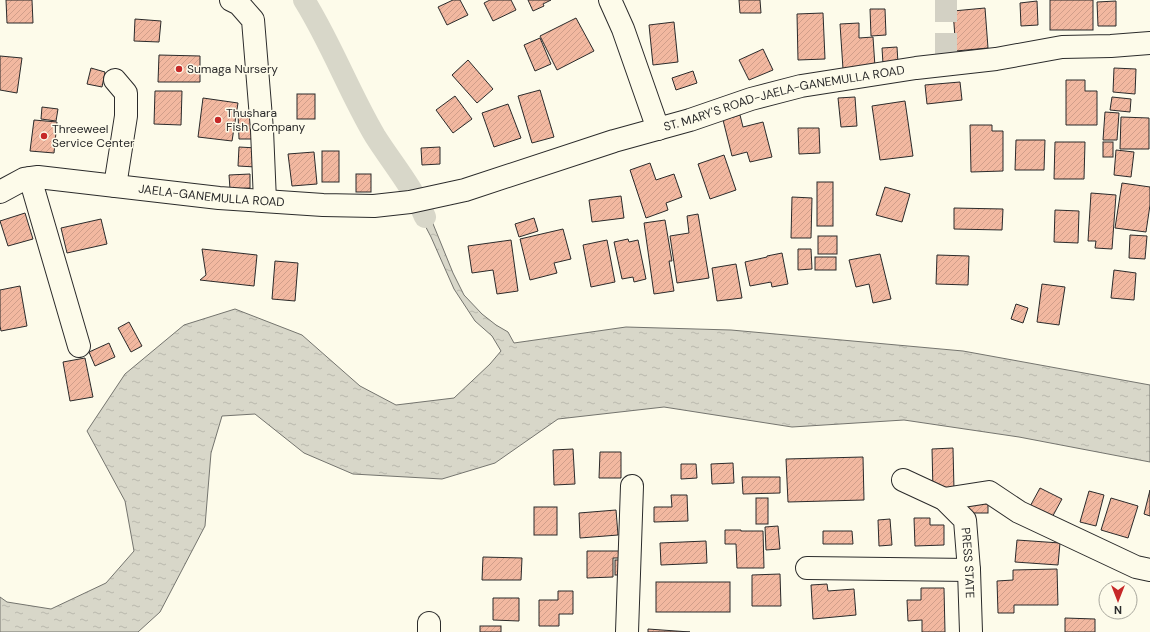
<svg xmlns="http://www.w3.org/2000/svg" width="1150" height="632" font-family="'DM Sans',sans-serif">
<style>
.water{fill:url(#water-ripples);stroke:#74746e}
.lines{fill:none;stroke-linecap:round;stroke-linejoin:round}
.canal{stroke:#d8d7c9;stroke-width:22}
.building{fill:url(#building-hatch);stroke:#2b2b2b}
.minor-tunnel{stroke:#d3d1c4;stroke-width:22;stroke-dasharray:22 11;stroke-linecap:butt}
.minor-casing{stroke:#2b2b2b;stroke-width:24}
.major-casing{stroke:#2b2b2b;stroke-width:24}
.minor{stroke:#fdfbea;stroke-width:22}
.major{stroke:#fdfbea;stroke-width:22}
.poi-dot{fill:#c62828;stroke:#fdfbea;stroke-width:1.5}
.labels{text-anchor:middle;stroke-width:3;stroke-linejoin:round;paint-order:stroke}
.poi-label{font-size:12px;fill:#2b2b2b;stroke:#fdfbea;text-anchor:start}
.street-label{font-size:12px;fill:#2b2b2b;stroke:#fdfbea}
</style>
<defs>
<pattern id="water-ripples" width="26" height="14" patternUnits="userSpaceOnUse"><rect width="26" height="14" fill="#d8d7c9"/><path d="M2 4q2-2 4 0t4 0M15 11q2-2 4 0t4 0" fill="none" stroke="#bab9ad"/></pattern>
<pattern id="building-hatch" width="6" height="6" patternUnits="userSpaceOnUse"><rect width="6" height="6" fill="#f2b8a0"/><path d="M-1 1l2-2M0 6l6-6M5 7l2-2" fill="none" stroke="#d09e8a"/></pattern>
</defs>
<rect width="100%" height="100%" fill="#fdfbea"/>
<!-- water -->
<polygon class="water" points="427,209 453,273 464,295 482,314 496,325 508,332 514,343 626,327 731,330 963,351 1150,385 1150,462 1019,437 904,420 792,427 664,407 558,419 495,463 442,479 353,474 304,453 255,414 222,416 211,453 205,526 160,612 138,632 0,632 0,597 7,602 51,609 106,583 134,551 125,501 87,431 125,374 184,325 235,309 302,335 360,386 396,405 454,398 490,364 501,351 492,336 475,321 454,289 431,237 418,212"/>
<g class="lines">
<!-- canal -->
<path class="canal" d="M304,0c27,43 45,92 71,136 17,27 38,51 50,81"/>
</g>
<!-- building -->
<g class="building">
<polygon points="6,0 32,0 33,23 7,23"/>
<polygon points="453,0 460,0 468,15 447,25 438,7"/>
<polygon points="490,0 511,0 516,10 493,21 484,3"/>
<polygon points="528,0 551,0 543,4 544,6 533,11"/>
<polygon points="739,0 760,0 761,13 740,13"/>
<rect x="1050" y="0" width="43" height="30"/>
<polygon points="1037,1 1038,25 1021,26 1020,3"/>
<polygon points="1116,1 1116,26 1098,26 1097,2"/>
<polygon points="985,8 988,48 956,51 953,11"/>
<polygon points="870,9 885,9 886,35 871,36"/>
<polygon points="823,13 825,59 798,60 797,14"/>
<polygon points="576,18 594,51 557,70 540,36"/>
<polygon points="135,19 161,21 159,42 134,41"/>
<polygon points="674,22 678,62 653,65 649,25"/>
<polygon points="859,23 859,38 873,37 875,67 843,69 840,24"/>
<polygon points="540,38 551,64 535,71 524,45"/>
<polygon points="897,47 898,63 883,64 882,48"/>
<polygon points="763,49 773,70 749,80 739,60"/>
<polygon points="159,55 200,56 200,82 158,82"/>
<polygon points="0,56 22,58 17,93 0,90"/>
<polygon points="468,60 493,89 477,103 452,75"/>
<polygon points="91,68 105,72 102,87 87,84"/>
<polygon points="1114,68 1136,69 1135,94 1113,92"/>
<polygon points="693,71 697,83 676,90 672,78"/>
<polygon points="1066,80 1085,80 1085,91 1097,91 1097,125 1066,125"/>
<polygon points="960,82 962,100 927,104 925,85"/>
<polygon points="540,90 554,137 532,143 518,96"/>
<polygon points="155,91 182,91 181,125 154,124"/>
<rect x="297" y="94" width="18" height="25"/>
<polygon points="455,96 472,119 453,133 436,110"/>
<polygon points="855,97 857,126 841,127 838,98"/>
<polygon points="1112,97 1131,99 1130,112 1110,110"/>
<polygon points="203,98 238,103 232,141 198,137"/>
<polygon points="905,101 913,156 880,160 872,106"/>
<polygon points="508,104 521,138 494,147 482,113"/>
<polygon points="42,107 58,109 56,121 41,119"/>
<polygon points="1105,112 1119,113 1117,140 1103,140"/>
<polygon points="238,113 251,113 252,139 239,139"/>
<polygon points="740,115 743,127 763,122 772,157 750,162 747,152 732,156 723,120"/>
<polygon points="1121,117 1149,118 1149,149 1120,149"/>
<polygon points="34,120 57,122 54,153 30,151"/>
<polygon points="970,125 992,125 992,131 1003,131 1003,171 971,172"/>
<polygon points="798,128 819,128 820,153 799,154"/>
<polygon points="1016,140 1045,140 1044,170 1015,170"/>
<polygon points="1055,142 1085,142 1084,179 1054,179"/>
<rect x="1103" y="142" width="10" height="15"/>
<polygon points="239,147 257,148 256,167 238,166"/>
<polygon points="440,147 440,164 422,165 421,148"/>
<polygon points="1116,150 1134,152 1131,177 1114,175"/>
<rect x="322" y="151" width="17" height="31"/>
<polygon points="314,152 317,184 292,186 288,154"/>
<polygon points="724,155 736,190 710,199 698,164"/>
<polygon points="650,163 656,180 674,174 682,197 666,203 668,210 646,218 630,170"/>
<polygon points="250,174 250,188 230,189 229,175"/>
<rect x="356" y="174" width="15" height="18"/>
<rect x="817" y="182" width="16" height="44"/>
<polygon points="1122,183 1150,187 1150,205 1146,232 1115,228"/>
<polygon points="885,187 910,194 902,222 876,215"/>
<polygon points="1091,193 1116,195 1112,249 1095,248 1096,241 1088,241"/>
<polygon points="621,196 624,218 592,222 589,200"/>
<polygon points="792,197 812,198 811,238 791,238"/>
<polygon points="954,208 1003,209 1002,230 954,229"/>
<polygon points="1055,210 1079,211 1078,243 1054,242"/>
<polygon points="25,213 33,239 8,246 0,221"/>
<polygon points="698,214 709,278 677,283 670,236 689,233 687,216"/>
<polygon points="534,218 538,231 519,237 515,224"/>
<polygon points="101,219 107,244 67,253 61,228"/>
<polygon points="665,220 672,261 669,261 674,291 654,294 644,223"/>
<polygon points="563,229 571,259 554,263 557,273 530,280 520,239"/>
<polygon points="1130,235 1147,236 1145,259 1129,258"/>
<rect x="818" y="236" width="19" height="18"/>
<polygon points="628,239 629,242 638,240 646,279 634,282 633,277 622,279 614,242"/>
<polygon points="511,240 518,291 497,294 493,270 472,273 468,246"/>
<polygon points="607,240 615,282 591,287 583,245"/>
<polygon points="202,249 257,255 254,286 200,280 206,275"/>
<polygon points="798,249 811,249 812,269 798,270"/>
<polygon points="782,253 788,284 772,287 771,282 750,286 745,262 767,257 767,256"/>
<polygon points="880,254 891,299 873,303 869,284 856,287 849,260"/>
<polygon points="937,255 969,256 968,285 936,284"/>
<rect x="815" y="257" width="21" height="13"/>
<polygon points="275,261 298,263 295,301 272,299"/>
<polygon points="736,264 742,298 717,301 712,268"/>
<polygon points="1114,270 1136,273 1134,300 1111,298"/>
<polygon points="1042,284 1065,287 1059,325 1037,322"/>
<polygon points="20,286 27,326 1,331 0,326 0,290"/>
<polygon points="1016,304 1028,308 1023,323 1011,319"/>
<polygon points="129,322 142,346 131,352 118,328"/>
<polygon points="109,343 115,357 95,366 89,352"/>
<polygon points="85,358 93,397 70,401 63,362"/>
<polygon points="953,448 954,490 933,491 932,449"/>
<polygon points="573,449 575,484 554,485 553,450"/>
<polygon points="600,452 621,452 621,478 599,478"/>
<polygon points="863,457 864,500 788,502 786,459"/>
<polygon points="733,463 734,483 712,484 711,464"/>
<polygon points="681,464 696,464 697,478 681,479"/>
<polygon points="742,477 780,477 780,493 743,494"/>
<polygon points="1040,488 1062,499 1049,523 1027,512"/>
<polygon points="1150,490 1150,516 1144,514"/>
<polygon points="1089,491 1104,495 1096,526 1080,522"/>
<polygon points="671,495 687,495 688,521 654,522 654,507 672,507"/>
<rect x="756" y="498" width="12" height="26"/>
<polygon points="1111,498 1138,506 1128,538 1101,530"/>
<rect x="962" y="501" width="26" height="12"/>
<rect x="534" y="507" width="23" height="28"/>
<polygon points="616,510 618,535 580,538 579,513"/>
<polygon points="914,518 930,518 930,525 944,525 944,545 915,546"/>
<polygon points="890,519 892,545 879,546 878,520"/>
<polygon points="778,526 780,549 766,550 765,527"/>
<polygon points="725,530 741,530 741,531 763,531 764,568 737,568 736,544 725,544"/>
<polygon points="823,531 852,531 853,544 823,544"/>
<polygon points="1017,540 1060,543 1058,565 1015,562"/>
<polygon points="706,541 707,563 661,565 660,543"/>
<polygon points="587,551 623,551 623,558 613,558 613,577 587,578"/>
<polygon points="483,557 522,558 521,580 482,580"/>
<rect x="615" y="560" width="9" height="15"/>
<polygon points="1057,569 1058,605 1014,605 1014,613 998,613 997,581 1013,580 1013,570"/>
<polygon points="780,574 781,606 752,606 752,575"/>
<rect x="656" y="582" width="74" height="30"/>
<polygon points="827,584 828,591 854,589 856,615 813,619 811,585"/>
<polygon points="921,588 944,588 945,632 922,632 922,620 908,621 907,600 921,600"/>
<polygon points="558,591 573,591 573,614 559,614 559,626 539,626 539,600 558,600"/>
<polygon points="493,598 519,598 519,621 493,620"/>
<polygon points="1065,618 1095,619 1095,632 1065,632"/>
<rect x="480" y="626" width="21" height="6"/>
<polygon points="648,629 690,632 648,632"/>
</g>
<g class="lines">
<!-- minor-tunnel -->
<polyline class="minor-tunnel" points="946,0 946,64"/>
<defs>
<g id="minor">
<polyline points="231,0 239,4 253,20 262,130 265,201"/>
<polyline points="610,0 623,29 658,129"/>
<polyline points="115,80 126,93 126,116 115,186"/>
<polyline points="30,178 79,346"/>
<path id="s1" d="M903,480l41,19 21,21 4,50 2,62"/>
<polyline points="944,499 989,492 1019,512 1136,567 1150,570"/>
<polyline points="807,568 969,570"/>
<polyline points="429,623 429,632"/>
<polyline points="627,632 632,486"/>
</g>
<g id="major">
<path id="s2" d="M0,192l24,-13 14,-2 181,21 104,7 51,1 36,-4 55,-12 149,-49 76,-21 61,-21 50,-13 115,-18 80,-9 66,-12 49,-1 39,-3"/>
</g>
</defs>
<!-- minor casing -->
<use href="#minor" class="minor-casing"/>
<!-- major casing -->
<use href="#major" class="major-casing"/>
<!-- minor -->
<use href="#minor" class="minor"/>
<!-- major -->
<use href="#major" class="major"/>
</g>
<!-- markers -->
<g class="poi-dot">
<circle cx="179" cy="69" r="4"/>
<circle cx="218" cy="120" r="4"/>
<circle cx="44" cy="136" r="4"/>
</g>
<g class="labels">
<!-- poi labels -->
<g class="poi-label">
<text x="187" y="73">Sumaga Nursery</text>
<text x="226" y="117">Thushara<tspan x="226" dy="14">Fish Company</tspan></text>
<text x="52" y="133">Threeweel<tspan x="52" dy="14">Service Center</tspan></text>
</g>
<!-- street labels -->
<g class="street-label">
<text dy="4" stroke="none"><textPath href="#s2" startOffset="804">ST. MARY'S ROAD-JAELA-GANEMULLA ROAD</textPath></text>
<text dy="4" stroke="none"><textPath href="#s2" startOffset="216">JAELA-GANEMULLA ROAD</textPath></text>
<text dy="4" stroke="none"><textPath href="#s1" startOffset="118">PRESS STATE</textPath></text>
</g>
</g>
<!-- north arrow -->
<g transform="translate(1118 600) rotate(180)"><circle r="19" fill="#fdfbea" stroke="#a9a89e"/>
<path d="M0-3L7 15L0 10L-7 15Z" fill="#c62828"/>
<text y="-6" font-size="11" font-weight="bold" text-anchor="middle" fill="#2b2b2b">N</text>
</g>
</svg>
